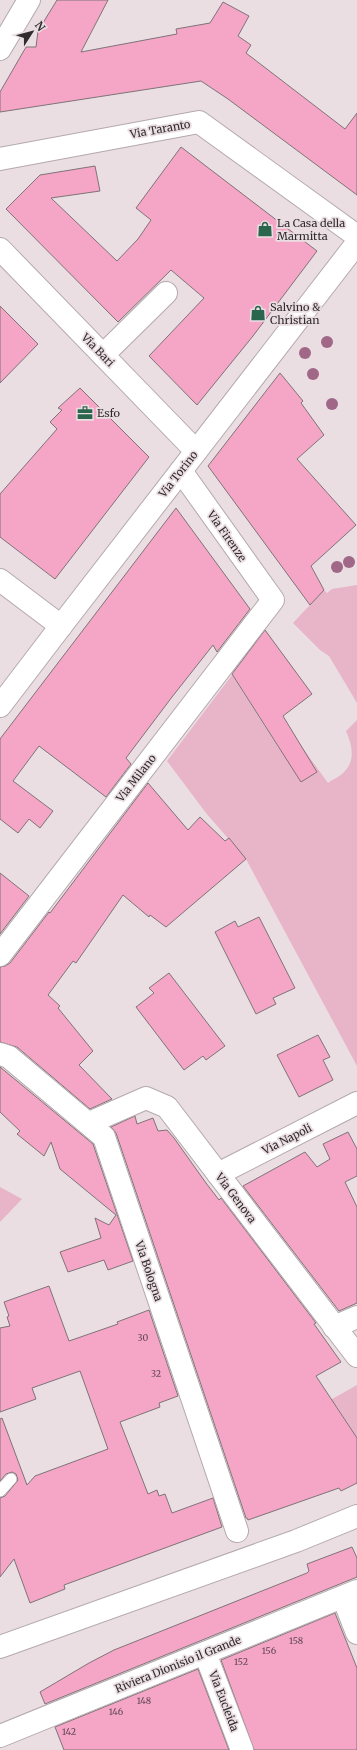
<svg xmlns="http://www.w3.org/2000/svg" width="357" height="1750" font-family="Merriweather,serif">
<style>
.green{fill:#e8b4c8}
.building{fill:#f5a5c5;stroke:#7e7477}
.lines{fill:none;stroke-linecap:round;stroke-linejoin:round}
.service-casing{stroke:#b4a9ad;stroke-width:12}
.minor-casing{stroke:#b4a9ad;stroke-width:24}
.tertiary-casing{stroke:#b4a9ad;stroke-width:24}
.service{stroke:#fff;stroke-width:11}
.minor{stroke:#fff;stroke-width:22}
.tertiary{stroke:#fff;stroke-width:22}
.tree{fill:#a16787}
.labels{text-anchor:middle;stroke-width:3.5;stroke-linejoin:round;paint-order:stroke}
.number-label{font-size:9px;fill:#624a54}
.street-label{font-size:11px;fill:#312c2e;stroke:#eadee2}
.poi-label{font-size:11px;fill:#312c2e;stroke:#eadee2;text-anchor:start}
</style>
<rect width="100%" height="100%" fill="#eadee2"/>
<!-- green -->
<g class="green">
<polygon points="357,585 357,703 329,656 320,650 293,623 324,590 327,593 332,589"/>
<path d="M232,675l48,75 17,-10 31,43c5,-4 12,-6 16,-11 12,-12 8,-27 2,-41l11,-11v346l-111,-207 -40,-46 -39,-52z"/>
<polygon points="0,1187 22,1199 0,1222"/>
<polygon points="357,1385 357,1456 350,1427 337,1407 295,1420"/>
</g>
<!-- building -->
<g class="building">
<polygon points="57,0 108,0 81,52 177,34 176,29 210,23 223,2 249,16 238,36 251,45 246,53 345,129 357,113 357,195 228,99 201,81 0,112 0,92 26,47 36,47 38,31"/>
<polygon points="181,147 317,251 253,336 197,405 149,356 204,298 171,270 118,322 6,209 40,175 95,166 100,191 51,198 117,261 138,239 151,220 136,208"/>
<polygon points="0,306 38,344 0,383"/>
<polygon points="280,373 303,401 301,403 324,435 297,459 356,525 311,566 324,590 310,605 208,466"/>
<polygon points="80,388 149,457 55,579 0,537 0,494 57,429 50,422 62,410 58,408"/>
<polygon points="176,508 250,609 217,652 213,645 172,697 126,758 131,764 106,797 39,746 13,781 53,811 40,828 29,819 18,833 0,819 0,739"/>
<polygon points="265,630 312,694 283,716 317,772 301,782 232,674"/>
<polygon points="148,783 188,830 200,817 225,841 229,838 246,859 166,927 150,915 149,917 123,895 76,963 73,961 48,995 60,1006 58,1008 93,1051 79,1065 112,1099 90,1109 17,1047 0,1042 0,967 5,966 10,963 49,912 50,913"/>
<polygon points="0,873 29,896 0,934"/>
<polygon points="259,917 295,988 273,998 276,1004 256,1014 215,932 235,921 238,927"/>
<polygon points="169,973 225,1046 206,1060 203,1056 184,1070 136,1007 154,993 149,988"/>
<polygon points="318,1035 330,1057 323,1060 333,1080 299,1097 277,1055"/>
<polygon points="0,1067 93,1144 133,1261 108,1270 104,1260 68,1272 60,1252 101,1238 95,1218 109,1225 116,1215 60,1169 51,1142 44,1156 17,1134 20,1131 0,1112"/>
<polygon points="135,1116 137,1124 153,1118 158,1131 167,1130 174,1138 206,1183 219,1200 221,1198 316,1323 314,1324 341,1362 316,1376 357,1438 357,1483 341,1491 339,1488 248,1520 247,1518 246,1518 116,1133 111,1127"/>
<polygon points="348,1132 357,1149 357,1176 345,1182 357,1207 357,1303 339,1311 243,1186 305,1152 317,1167 330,1159 323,1144"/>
<polygon points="49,1286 69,1341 118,1324 117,1322 149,1310 178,1396 159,1403 160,1407 120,1422 148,1494 157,1490 159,1496 165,1494 172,1513 213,1498 222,1527 64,1585 65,1589 30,1603 14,1559 0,1577 0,1498 5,1496 18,1480 16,1474 12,1472 6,1474 0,1481 0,1419 2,1418 27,1485 35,1476 108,1449 80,1371 32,1388 36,1399 0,1412 0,1328 10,1326 7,1317 9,1316 4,1302"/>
<polygon points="352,1547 357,1558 357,1577 45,1704 40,1692 89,1663 114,1650 307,1573 309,1571 307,1564"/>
<polygon points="335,1613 357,1668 357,1750 254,1750 221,1660"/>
<polygon points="198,1669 229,1750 64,1750 55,1727"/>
</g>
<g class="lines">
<defs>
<polyline id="service" points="0,1491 11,1479"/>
<g id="minor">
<polyline points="0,49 29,0"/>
<polyline points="0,159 199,122 357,236"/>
<polyline points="0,249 196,451"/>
<polyline points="103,355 166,293"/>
<polyline points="0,706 61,626"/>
<polyline points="0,955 273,600 181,471"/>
<polyline points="0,1054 9,1057 104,1137 237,1531"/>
<polyline points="89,1123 146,1098 167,1107 357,1356"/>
<polyline points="218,1174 357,1103"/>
<polyline points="334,1327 357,1317"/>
<polyline points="343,1597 357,1633"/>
<polyline points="205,1653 242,1750"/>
</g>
<g id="tertiary">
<polyline points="0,580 61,626 357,243"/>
<polyline points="0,1647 296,1541 357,1516"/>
<polyline points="0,1736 357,1591"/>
</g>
</defs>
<!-- service casing -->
<use href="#service" class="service-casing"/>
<!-- minor casing -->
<use href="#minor" class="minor-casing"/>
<!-- tertiary casing -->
<use href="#tertiary" class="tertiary-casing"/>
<!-- service -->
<use href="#service" class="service"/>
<!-- minor -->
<use href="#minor" class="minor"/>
<!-- tertiary -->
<use href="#tertiary" class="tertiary"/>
</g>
<!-- trees -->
<g class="tree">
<circle cx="327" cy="342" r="6"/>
<circle cx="305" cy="353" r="6"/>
<circle cx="313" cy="374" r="6"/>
<circle cx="332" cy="404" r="6"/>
<circle cx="349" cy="562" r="6"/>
<circle cx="337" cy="567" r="6"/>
</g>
<!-- icons -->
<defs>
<symbol id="shop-bare" viewBox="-9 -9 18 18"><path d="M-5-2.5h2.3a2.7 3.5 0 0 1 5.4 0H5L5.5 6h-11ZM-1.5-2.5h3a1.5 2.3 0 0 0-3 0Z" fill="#2a654e" stroke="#eadee2" stroke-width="2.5" paint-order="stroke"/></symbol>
<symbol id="office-bare" viewBox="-9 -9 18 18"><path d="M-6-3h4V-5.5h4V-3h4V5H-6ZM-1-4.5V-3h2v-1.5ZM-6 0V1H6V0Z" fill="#2a654e" stroke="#eadee2" stroke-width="2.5" paint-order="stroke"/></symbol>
</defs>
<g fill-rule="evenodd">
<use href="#shop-bare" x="254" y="218" width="22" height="22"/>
<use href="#shop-bare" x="247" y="302" width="22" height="22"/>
<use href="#office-bare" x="74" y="402" width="22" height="22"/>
</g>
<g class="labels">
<!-- number labels -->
<g class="number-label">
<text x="143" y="1341">30</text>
<text x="156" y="1377">32</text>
<text x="296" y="1644">158</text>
<text x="269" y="1654">156</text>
<text x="241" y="1665">152</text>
<text x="144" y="1704">148</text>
<text x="116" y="1715">146</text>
<text x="69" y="1735">142</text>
</g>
<!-- street labels -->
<g class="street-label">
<text transform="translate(160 129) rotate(-10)" y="4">Via Taranto</text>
<text transform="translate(98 350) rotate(46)" y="4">Via Bari</text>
<text transform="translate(178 474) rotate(-52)" y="4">Via Torino</text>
<text transform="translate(227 536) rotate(55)" y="4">Via Firenze</text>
<text transform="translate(136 778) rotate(-52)" y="4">Via Milano</text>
<text transform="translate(287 1139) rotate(-27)" y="4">Via Napoli</text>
<text transform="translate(236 1198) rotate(53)" y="4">Via Genova</text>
<text transform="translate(149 1271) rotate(71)" y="4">Via Bologna</text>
<text transform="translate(178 1664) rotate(-22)" y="4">Riviera Dionisio il Grande</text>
<text transform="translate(224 1701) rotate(69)" y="4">Via Eucleida</text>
</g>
<!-- poi labels -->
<g class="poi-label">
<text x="277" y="227">La Casa della<tspan x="277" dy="13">Marmitta</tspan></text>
<text x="270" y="311">Salvino &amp;<tspan x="270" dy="13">Christian</tspan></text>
<text x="97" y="417">Esfo</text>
</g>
</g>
<!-- north arrow -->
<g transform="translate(32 32) rotate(54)" stroke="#eadee2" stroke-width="3" paint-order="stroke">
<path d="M0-3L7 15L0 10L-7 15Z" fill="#312c2e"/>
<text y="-6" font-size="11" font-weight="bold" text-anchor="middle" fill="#312c2e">N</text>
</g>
</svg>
